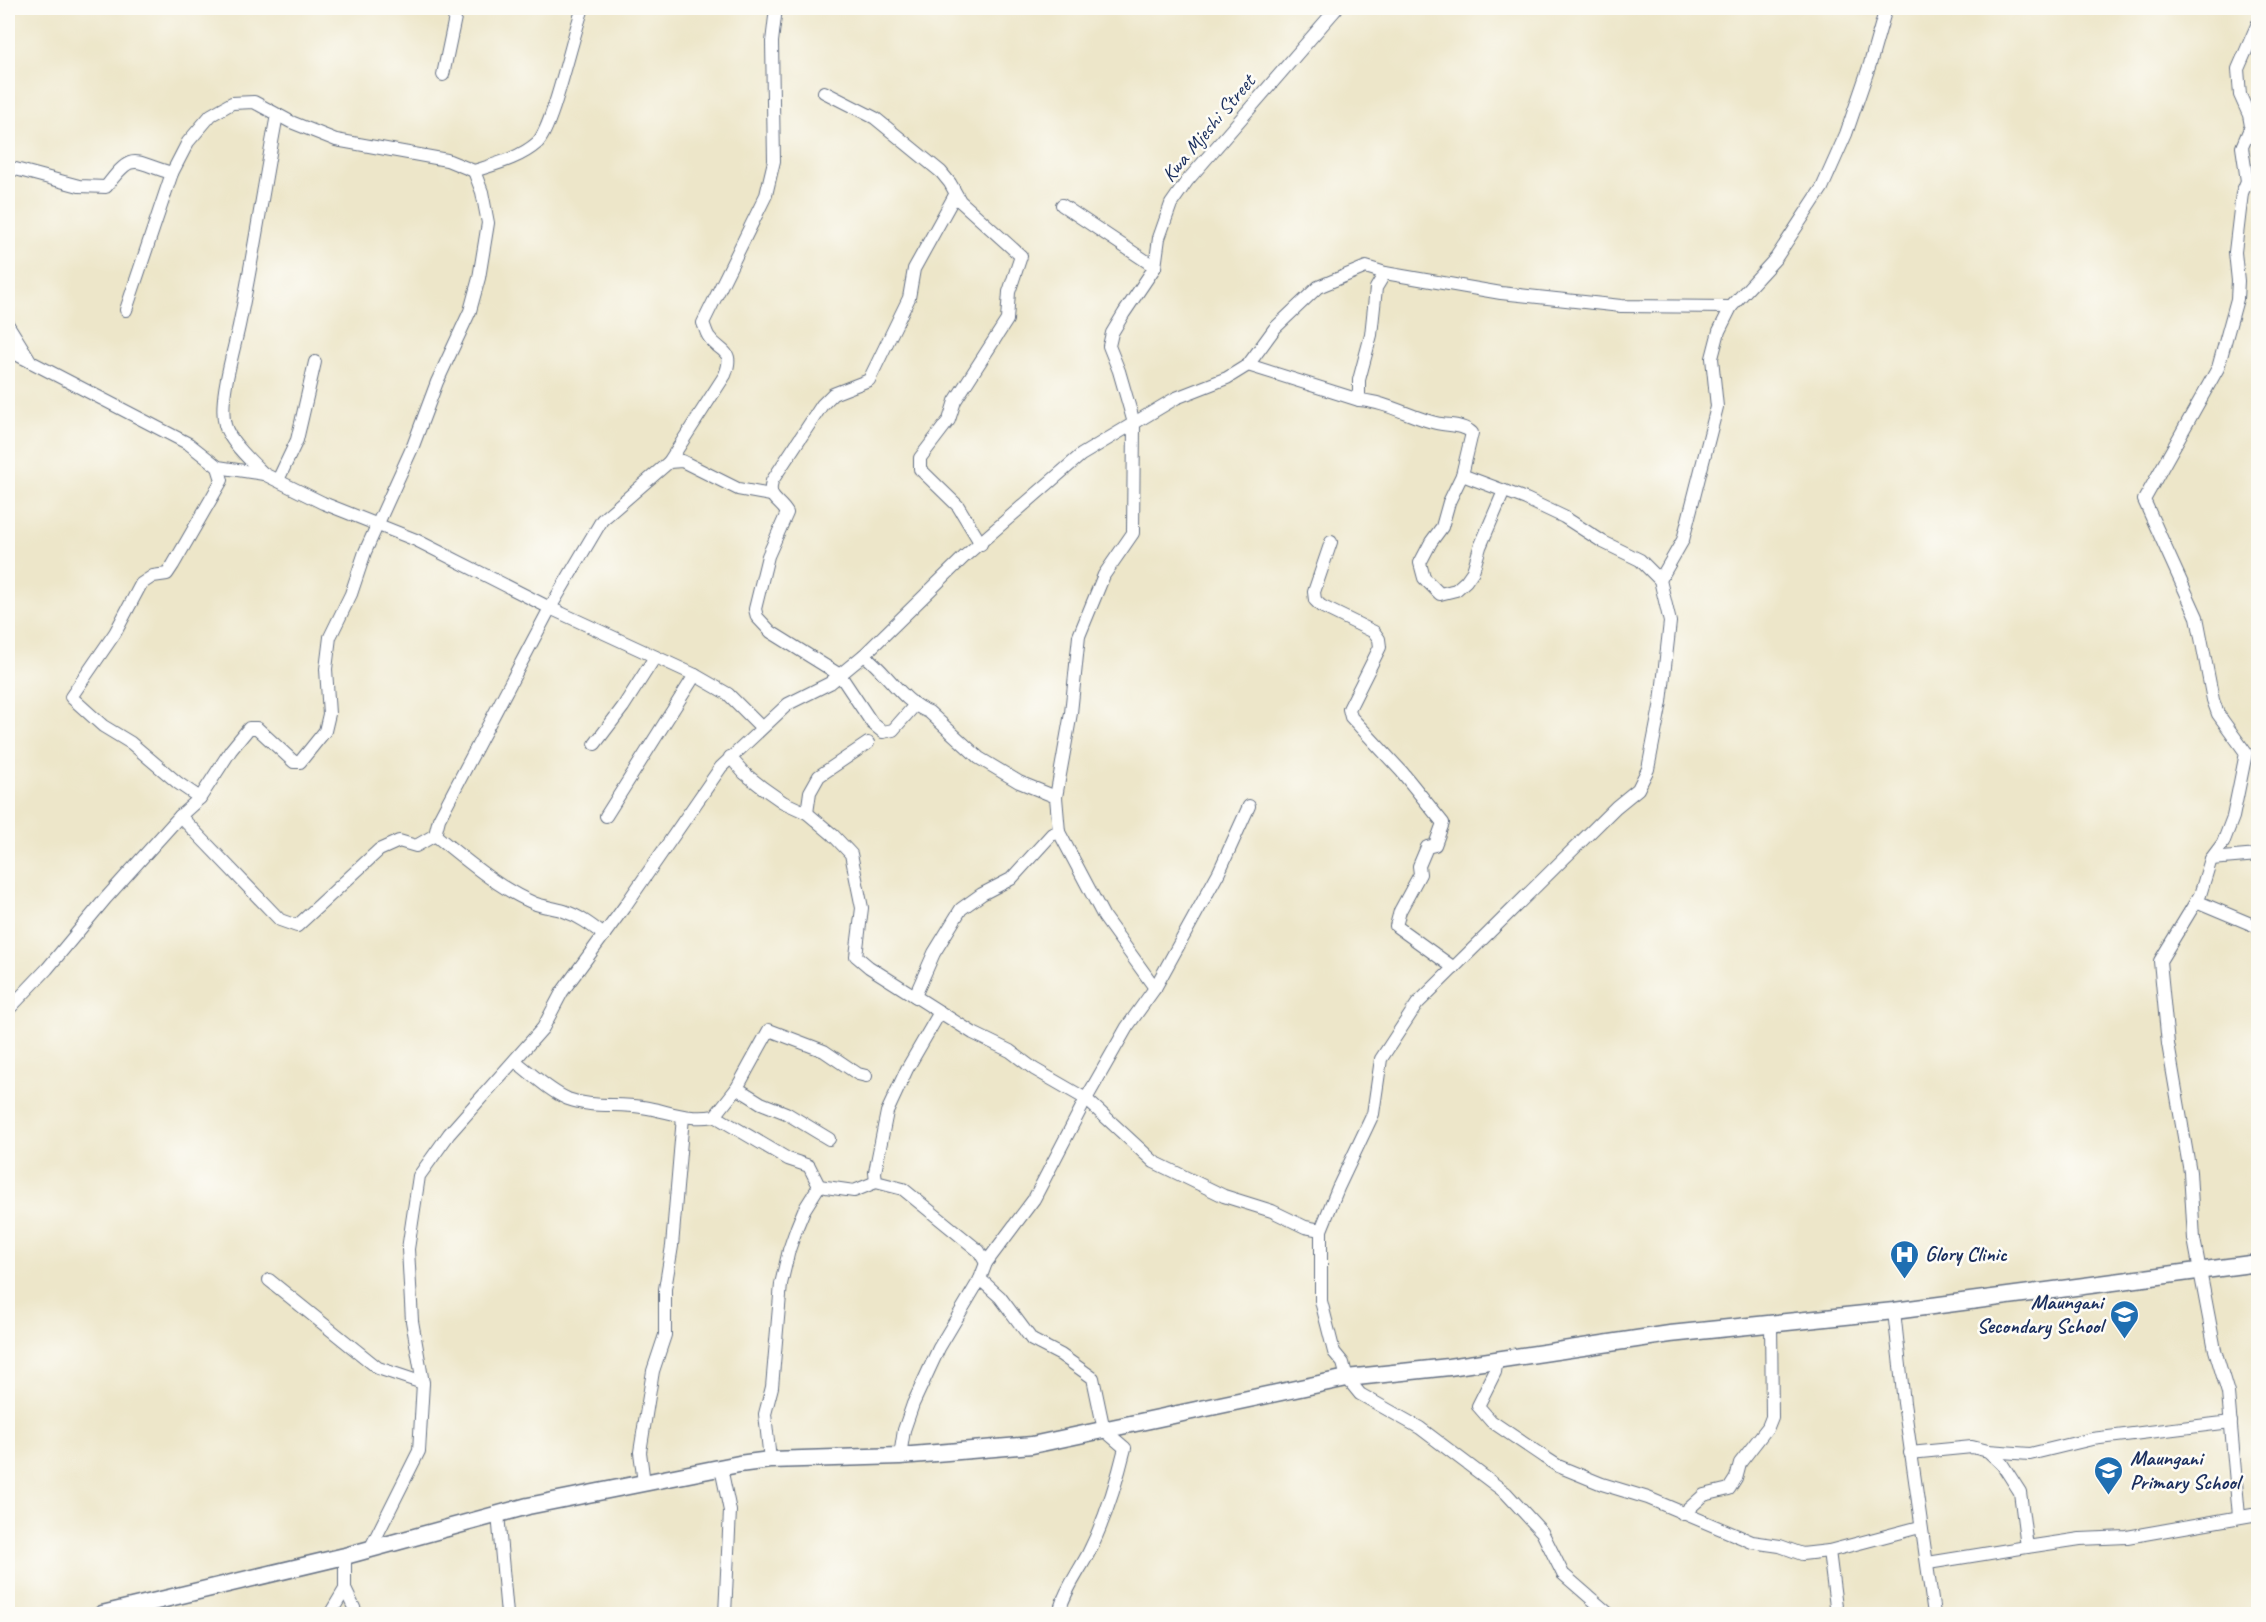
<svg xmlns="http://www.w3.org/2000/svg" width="2266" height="1622" font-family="Caveat,sans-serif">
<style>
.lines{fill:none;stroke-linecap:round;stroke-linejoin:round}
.street-casing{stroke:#646f83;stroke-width:14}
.secondary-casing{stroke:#646f83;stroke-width:19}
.street{stroke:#fff;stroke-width:12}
.secondary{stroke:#fff;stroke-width:16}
.labels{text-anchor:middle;stroke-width:5;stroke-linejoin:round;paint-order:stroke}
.street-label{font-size:21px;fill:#1b2f5e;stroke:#fdfcf7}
.poi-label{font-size:21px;font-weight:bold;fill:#1b2f5e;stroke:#fdfcf7;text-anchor:start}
</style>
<rect width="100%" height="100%" fill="#fdfcf7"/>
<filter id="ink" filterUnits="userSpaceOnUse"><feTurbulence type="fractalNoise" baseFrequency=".0167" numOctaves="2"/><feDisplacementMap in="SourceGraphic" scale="12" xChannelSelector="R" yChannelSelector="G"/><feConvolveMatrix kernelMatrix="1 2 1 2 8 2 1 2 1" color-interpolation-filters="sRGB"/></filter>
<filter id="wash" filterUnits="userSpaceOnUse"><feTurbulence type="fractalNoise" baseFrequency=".008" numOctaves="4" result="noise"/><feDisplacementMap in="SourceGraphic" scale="24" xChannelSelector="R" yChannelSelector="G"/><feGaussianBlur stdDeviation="1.35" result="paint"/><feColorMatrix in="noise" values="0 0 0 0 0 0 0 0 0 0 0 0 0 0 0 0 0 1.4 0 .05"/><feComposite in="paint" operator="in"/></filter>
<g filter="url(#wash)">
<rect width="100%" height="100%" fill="#ede6c9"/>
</g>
<g filter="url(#ink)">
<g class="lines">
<defs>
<g id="street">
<polyline points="443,75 457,8"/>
<polyline points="824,92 875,118 941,172 950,183 960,201 1021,256 1009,292 1007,320 955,401 949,420 920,458 920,469 958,506 981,544"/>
<path d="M8,167l71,19 27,1c28,-37 26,-25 66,-14l16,-31 23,-27 21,-12 22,-1 37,20 45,18 111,20 27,11c22,-7 46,-13 63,-28 16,-15 36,-109 46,-135"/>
<polyline points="1062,205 1155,267"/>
<path d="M1385,273l-9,15 -5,47 -12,45v20c28,2 51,17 77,23 13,3 27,1 36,10l-10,42 64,24 38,18 39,25 37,18 20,20 10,42 -9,80 -13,67 -10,20 -22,18 -199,197 -36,55 -8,55 -35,74 -17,42v71l13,51 9,11 4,15 13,16 60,34 86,65 36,39 21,42 46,40"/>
<polyline points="126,310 172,173"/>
<polyline points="8,325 31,362"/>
<polyline points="8,350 189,444 218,467 264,474 323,503 416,540 550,608 695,675 728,694 761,727"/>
<polyline points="1248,365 1359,400"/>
<path d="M669,462l56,-87c10,-26 -4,-21 -16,-38 -3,-4 -4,-10 -6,-14l63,-128 8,-34 -2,-119 4,-34"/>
<path d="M264,474c-12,-12 -35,-33 -39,-49 -7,-26 10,-77 15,-104 14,-68 24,-138 37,-206"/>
<polyline points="1462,475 1449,502 1442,527 1431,542 1420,563 1424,578 1440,594 1456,590 1466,581 1473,571 1480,547 1504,491"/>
<polyline points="278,480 297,440 315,362"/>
<polyline points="1331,542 1314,592 1315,600 1321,606 1374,632 1379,639 1380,647 1349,709 1351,717 1402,772 1443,823 1435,845 1427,847 1419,866 1420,874 1400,911 1396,926 1454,968"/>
<polyline points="1660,580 1683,540 1717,407 1712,358 1719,331 1731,307 1776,258 1822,188 1846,134 1870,64 1886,8"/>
<path d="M864,655c23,17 38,47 65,57l50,46 40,24 37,15"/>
<path d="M915,705l-22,25 -10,2 -11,-9 -32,-48 -69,-43 -14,-15 -2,-8 13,-53 19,-43c-8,-14 -20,-13 -15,-32l50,-76 11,-11 36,-14 40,-82 5,-29 41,-74"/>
<polyline points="595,744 623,707 655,657"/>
<polyline points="730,757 744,773 763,788 783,802 807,813 833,835 851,854 862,908 856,956 869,967 973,1033 1010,1051 1034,1069 1086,1099 1154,1162 1224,1196 1272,1211 1305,1227 1321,1230"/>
<polyline points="200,798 178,783 131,743 103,726 71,697 115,633 141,584 153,576 167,574 173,565 222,480 218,467"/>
<polyline points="807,813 810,792 819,776 868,743"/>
<polyline points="180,816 280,920 297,926 379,850 399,841 416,846 435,835 439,819 550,608 602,520 669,462 682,461 738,489 771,495"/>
<polyline points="606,816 695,675"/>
<polyline points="1059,832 1104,917 1155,988"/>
<path d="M435,835c31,25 64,54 101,69 9,3 19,4 28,7 15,5 27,14 40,24"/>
<polyline points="2211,859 2258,855"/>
<polyline points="2196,901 2258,927"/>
<polyline points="915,996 934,953 961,909 982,894 1011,879 1052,834 1059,832 1056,797 1071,713 1079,636 1104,575 1133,533 1134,423 1119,371 1109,346 1112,333 1124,313 1155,267 1159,238 1171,204 1187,181 1337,8"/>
<polyline points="8,1010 47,969 106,898 180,816 200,798 231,750 249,728 257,728 294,762 300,762 325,731 329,714 326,669 330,637 351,594 365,552 413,446 437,382 470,311 479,278 488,223 482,192 474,171"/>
<polyline points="940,1012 907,1069 887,1112 875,1172 876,1182 903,1189 979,1251 986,1263"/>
<path d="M515,1061c16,12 34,30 53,38 24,9 49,4 74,8 27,4 45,14 73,9l22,-28 24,15 25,10 43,26"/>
<polyline points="737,1088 769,1030 824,1051 858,1074 866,1076"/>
<polyline points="715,1116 788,1159 809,1166 819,1186"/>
<path d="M980,1279l20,18 32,43 29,15 32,23 11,52 21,18c-9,37 -20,72 -37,106 -10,19 -22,34 -28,55l3,5"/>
<polyline points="269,1280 378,1368 423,1383"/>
<polyline points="1894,1311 1904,1403 1934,1614"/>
<polyline points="1497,1359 1495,1372 1478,1406 1491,1421 1544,1457 1558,1466 1602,1484 1648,1498 1752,1542 1780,1546 1802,1554 1829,1551"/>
<polyline points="1988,1451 2030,1454 2092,1439 2231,1422"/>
<polyline points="1910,1453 1972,1447 1988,1451 2002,1464 2020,1492 2027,1547 2080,1539 2127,1537 2258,1514"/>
<polyline points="900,1456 904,1430 913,1404 939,1348 980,1279 986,1263 1034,1199 1086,1099 1127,1027 1155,988 1219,872 1249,806"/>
<polyline points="770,1460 765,1414 772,1387 781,1284 789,1250 797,1227 804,1210 819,1186 854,1191 876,1182"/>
<polyline points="721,1468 730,1511 725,1614"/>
<polyline points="644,1483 640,1452 653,1371 665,1335 665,1289 672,1246 683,1117"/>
<polyline points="498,1514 507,1614"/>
<polyline points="1683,1514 1704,1495 1729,1489 1736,1478 1740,1463 1768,1427 1772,1417 1771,1322"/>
<polyline points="2239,1516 2228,1393 2215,1350 2194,1239 2190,1172 2168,1044 2160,961 2200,895 2211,859 2223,843 2233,817 2246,753 2218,714 2213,700 2197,617 2144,500 2218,368 2237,299 2238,281 2235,252 2242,193 2247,181 2242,147 2251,126 2249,115 2240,95 2238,69 2258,23"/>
<polyline points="370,1549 419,1451 423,1383 412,1321 408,1249 419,1176 449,1134 543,1028 562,992 625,906 721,767 788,704 830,683 864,655 965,556 1081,455 1176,398 1227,378 1248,365 1275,328 1318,287 1366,267 1385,273 1501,293 1621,306 1731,307"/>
<polyline points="345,1556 345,1589 357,1614"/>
<polyline points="1928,1563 2027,1547"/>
<polyline points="330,1614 345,1589"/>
<polyline points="1837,1614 1829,1551 1920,1527"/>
</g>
<polyline id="secondary" points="102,1614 345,1556 528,1506 739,1464 770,1460 900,1456 1032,1445 1347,1378 1449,1367 1670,1334 1894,1311 2258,1263"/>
</defs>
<!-- street casing -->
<use href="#street" class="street-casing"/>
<!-- secondary casing -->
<use href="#secondary" class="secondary-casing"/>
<!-- street -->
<use href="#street" class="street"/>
<!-- secondary -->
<use href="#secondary" class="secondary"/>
</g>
</g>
<!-- icons -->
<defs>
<symbol id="hospital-pin" viewBox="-11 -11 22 30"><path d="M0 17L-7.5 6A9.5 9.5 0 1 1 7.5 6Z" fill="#1f6fb2" stroke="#fdfcf7"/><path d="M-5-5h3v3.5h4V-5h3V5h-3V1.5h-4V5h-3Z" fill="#fff"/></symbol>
<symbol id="school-pin" viewBox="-11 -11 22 30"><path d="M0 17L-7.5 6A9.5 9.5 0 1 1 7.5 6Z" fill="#1f6fb2" stroke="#fdfcf7"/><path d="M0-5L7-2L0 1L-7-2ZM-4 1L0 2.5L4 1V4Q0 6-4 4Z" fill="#fff"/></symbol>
</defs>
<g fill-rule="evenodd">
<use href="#hospital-pin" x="1888" y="1238" width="33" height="45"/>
<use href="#school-pin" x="2108" y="1298" width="33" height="45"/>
<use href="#school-pin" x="2092" y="1454" width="33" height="45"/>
</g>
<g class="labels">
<!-- street labels -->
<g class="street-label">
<text transform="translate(1208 128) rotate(-50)" y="7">Kwa Mjeshi Street</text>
</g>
<!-- poi labels -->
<g class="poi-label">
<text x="1925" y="1261">Glory Clinic</text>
<text x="2103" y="1309" text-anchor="end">Maungani<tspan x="2103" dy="24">Secondary School</tspan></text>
<text x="2130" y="1465">Maungani<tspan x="2130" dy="24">Primary School</tspan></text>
</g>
</g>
<!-- margin -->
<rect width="2266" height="1622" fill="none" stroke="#fdfcf7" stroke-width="30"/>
</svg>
